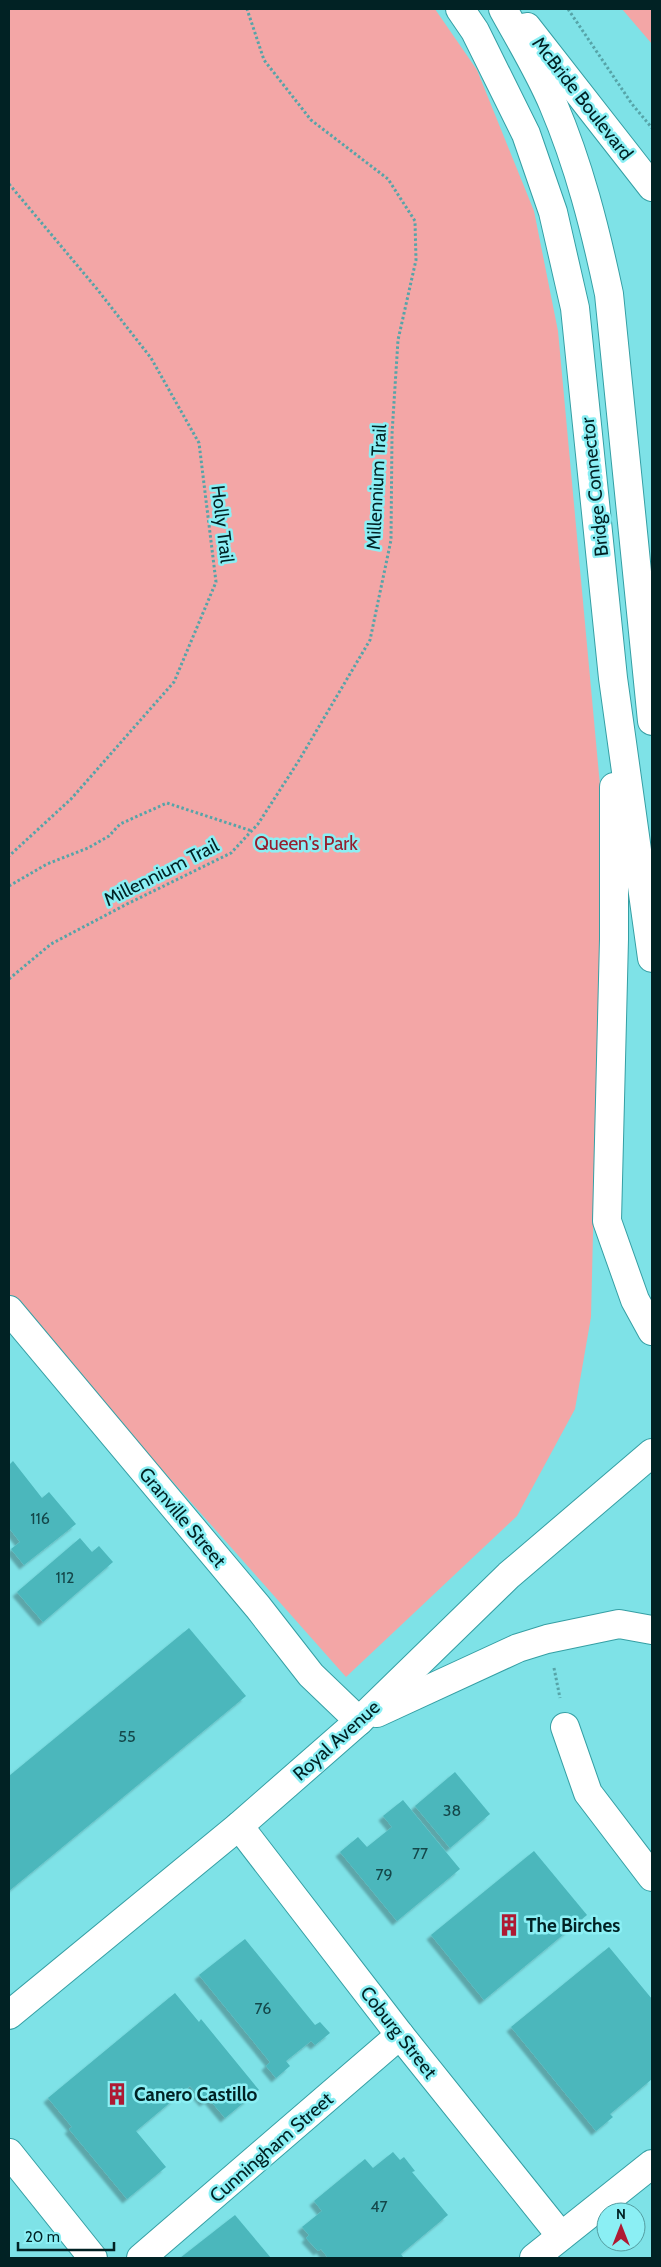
<svg xmlns="http://www.w3.org/2000/svg" width="661" height="2267" font-family="Cabin,sans-serif">
<style>
.green{fill:#f3a6a6}
.building{fill:#4bb7bc;filter:url(#shadow)}
.lines{fill:none;stroke-linecap:round;stroke-linejoin:round}
.street-casing{stroke:#359fa4;stroke-width:30}
.primary-casing{stroke:#359fa4;stroke-width:30}
.path{stroke:#56a4a8;stroke-width:3;stroke-dasharray:2.5 2.5;stroke-linecap:butt}
.street{stroke:#fff;stroke-width:28}
.primary{stroke:#fff;stroke-width:28}
.labels{text-anchor:middle;stroke-width:5;stroke-linejoin:round;paint-order:stroke}
.number-label{font-size:16px;fill:#14474a}
.street-label{font-size:19px;fill:#012224;stroke:#8beff4}
.park-label{font-size:19px;fill:#951e2e;stroke:#8beff4}
.poi-label{font-size:19px;font-weight:bold;fill:#012224;stroke:#8beff4;text-anchor:start}
</style>
<defs>
<filter id="shadow"><feDropShadow dx="-4.5" dy="4.5" stdDeviation="1" flood-color="#0004"/></filter>
</defs>
<rect width="100%" height="100%" fill="#7ee2e7"/>
<!-- green -->
<g class="green">
<polygon points="9,9 435,9 477,70 534,211 558,331 603,818 591,1317 575,1409 517,1516 346,1677 9,1297"/>
<polygon points="622,9 652,9 652,44"/>
</g>
<!-- building -->
<g class="building">
<polygon points="13,1461 42,1498 49,1492 76,1524 24,1565 11,1549 20,1542 9,1528 9,1465"/>
<polygon points="80,1538 92,1552 99,1546 113,1562 43,1622 17,1592"/>
<polygon points="189,1628 246,1696 9,1891 9,1776"/>
<polygon points="455,1772 490,1814 450,1848 415,1806"/>
<polygon points="403,1800 460,1869 397,1921 340,1852 358,1837 367,1847 392,1827 383,1816"/>
<polygon points="534,1851 587,1915 484,2000 431,1935"/>
<polygon points="245,1939 315,2025 320,2022 330,2033 315,2045 311,2041 286,2061 290,2066 276,2078 266,2066 270,2062 199,1975"/>
<polygon points="609,1947 652,1999 652,2079 610,2114 613,2117 596,2131 511,2027"/>
<polygon points="175,1993 199,2022 201,2019 259,2090 225,2118 209,2099 204,2102 190,2086 136,2131 166,2167 127,2199 69,2129 72,2127 48,2098"/>
<polygon points="393,2152 400,2160 404,2157 415,2171 412,2172 448,2215 401,2254 403,2257 402,2258 328,2258 321,2249 318,2251 306,2238 309,2235 302,2227 322,2211 314,2201 365,2159 373,2168"/>
<polygon points="235,2215 271,2258 180,2258"/>
</g>
<g class="lines">
<defs>
<g id="street">
<polyline points="9,1310 258,1607 311,1675 359,1721"/>
<polyline points="565,1727 588,1793 652,1877"/>
<polyline points="239,1826 400,2035 561,2236"/>
<polyline points="9,2153 93,2258"/>
<polyline points="141,2258 400,2035"/>
<polyline points="534,2258 652,2164"/>
</g>
<g id="primary">
<polyline points="460,9 475,31 526,134 553,212 575,308 613,678 652,958"/>
<path d="M503,9c17,31 36,62 50,95 26,61 42,124 56,190l43,427"/>
<polyline points="527,27 652,187"/>
<polyline points="614,787 614,939 607,1221 635,1300 652,1331"/>
<polyline points="377,1713 518,1648 547,1639 619,1624 652,1630"/>
<polyline points="9,2015 239,1826 359,1721 509,1575 652,1453"/>
</g>
</defs>
<!-- street casing -->
<use href="#street" class="street-casing"/>
<!-- primary casing -->
<use href="#primary" class="primary-casing"/>
<!-- path -->
<g class="path">
<polyline points="568,9 632,104 652,128"/>
<polyline points="9,184 97,289 151,358 199,443 216,582 174,682 71,799 9,856"/>
<polyline points="9,886 47,864 88,848 109,836 120,824 167,803 252,831"/>
<polyline points="9,979 51,944 127,904 231,853 258,824 298,762 370,640 391,540 392,434 398,340 416,260 415,221 388,179 311,120 264,60 247,9"/>
<polyline points="554,1668 560,1698"/>
</g>
<!-- street -->
<use href="#street" class="street"/>
<!-- primary -->
<use href="#primary" class="primary"/>
</g>
<!-- icons -->
<defs>
<symbol id="building-bare" viewBox="-9 -9 18 18"><path d="M-4-6H4V6H1V3H-1V6H-4ZM-2.5-4.3h1.7v1.8h-1.7ZM.8-4.3h1.7v1.8H.8ZM-2.5-1h1.7V.8h-1.7ZM.8-1h1.7V.8H.8Z" fill="#ae1a33" stroke="#8beff4" stroke-width="2.5" paint-order="stroke"/></symbol>
</defs>
<g fill-rule="evenodd">
<use href="#building-bare" x="493" y="1909" width="32" height="32"/>
<use href="#building-bare" x="101" y="2078" width="32" height="32"/>
</g>
<g class="labels">
<!-- number labels -->
<g class="number-label">
<text x="40" y="1524">116</text>
<text x="65" y="1583">112</text>
<text x="127" y="1742">55</text>
<text x="452" y="1816">38</text>
<text x="420" y="1859">77</text>
<text x="384" y="1880">79</text>
<text x="263" y="2014">76</text>
<text x="379" y="2212">47</text>
</g>
<!-- street labels -->
<g class="street-label">
<text transform="translate(583 98) rotate(52)" y="7">McBride Boulevard</text>
<text transform="translate(376 487) rotate(-87)" y="7">Millennium Trail</text>
<text transform="translate(594 487) rotate(-96)" y="7">Bridge Connector</text>
<text transform="translate(223 524) rotate(83)" y="7">Holly Trail</text>
<text transform="translate(161 872) rotate(-27)" y="7">Millennium Trail</text>
<text transform="translate(183 1517) rotate(50)" y="7">Granville Street</text>
<text transform="translate(336 1740) rotate(-42)" y="7">Royal Avenue</text>
<text transform="translate(399 2032) rotate(52)" y="7">Coburg Street</text>
<text transform="translate(271 2147) rotate(-41)" y="7">Cunningham Street</text>
</g>
<!-- park labels -->
<g class="park-label">
<text x="306" y="850">Queen's Park</text>
</g>
<!-- poi labels -->
<g class="poi-label">
<text x="526" y="1932">The Birches</text>
<text x="134" y="2101">Canero Castillo</text>
</g>
</g>
<!-- border -->
<rect width="661" height="2267" fill="none" stroke="#012224" stroke-width="20"/>
<!-- north arrow -->
<g transform="translate(621 2227)"><circle r="24" fill="#8beff4" stroke="#549da1"/>
<path d="M0-4L9 19L0 12L-9 19Z" fill="#ae1a33"/>
<text y="-8" font-size="14" font-weight="bold" text-anchor="middle" fill="#012224">N</text>
</g>
<!-- scale -->
<path d="M18 2242v8h96v-8" fill="none" stroke="#012224" stroke-width="2.5"/>
<text x="25" y="2242" font-size="15" fill="#012224" stroke="#8beff4" stroke-width="4" paint-order="stroke">20 m</text>
</svg>
